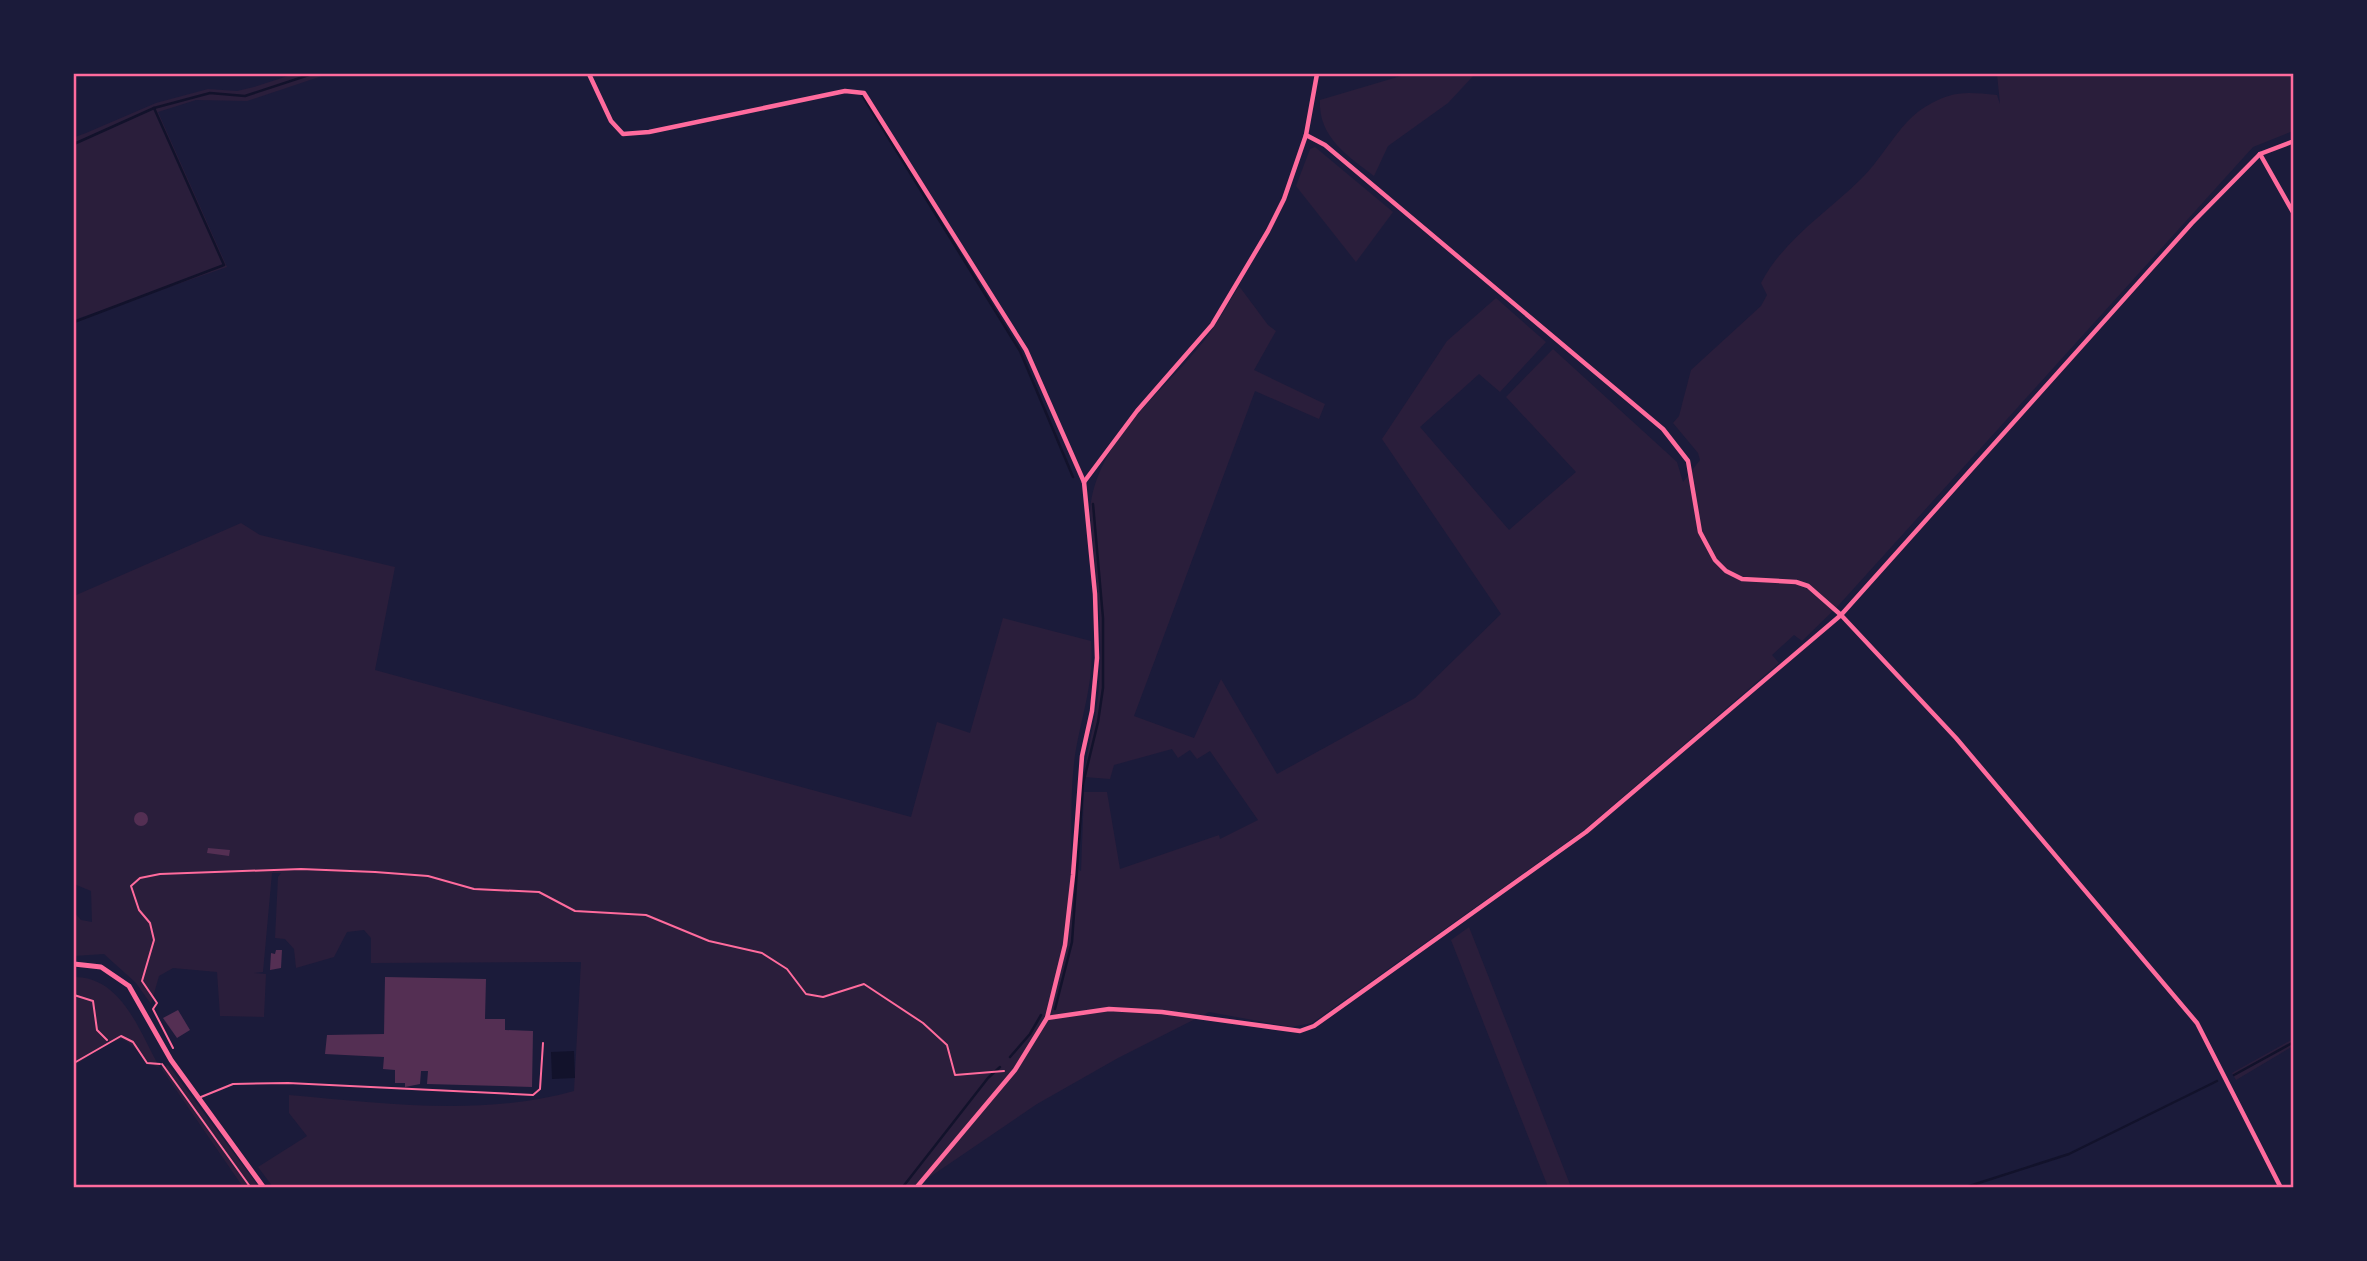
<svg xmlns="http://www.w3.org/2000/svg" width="2367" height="1261" font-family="'Open Sans',sans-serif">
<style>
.green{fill:#2a1e3b}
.water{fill:#12122b}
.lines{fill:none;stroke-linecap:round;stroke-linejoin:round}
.stream{stroke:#12122b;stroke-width:2.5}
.building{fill:#542f53}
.path{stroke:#ff6b9d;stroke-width:2}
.service{stroke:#ff6b9d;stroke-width:2}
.minor{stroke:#ff6b9d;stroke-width:4.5}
.tertiary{stroke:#ff6b9d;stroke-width:5}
.neatline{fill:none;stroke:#ff6b9d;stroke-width:2.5}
</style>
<rect width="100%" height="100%" fill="#1b1b3a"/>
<!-- green -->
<g class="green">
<polygon points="294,74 328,74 247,101 196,100 158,112 227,267 74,320 74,133 75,137 86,133 156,103 208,89 237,91 254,87"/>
<path d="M1400,74h75l-27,29 -60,43 -14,30c-26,-20 -56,-39 -54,-76l81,-24z"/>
<path d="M1997,74h296v57l-40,16 -416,460 -35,34 -8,-6 -22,20 7,8 -195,167 -272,193 -21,4 -82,-15 -91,46 -81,46 -122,83h-642l-15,-20 49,-31 -18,-23v-18c94,8 192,22 285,-4l7,-129 -210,1v-25l-7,-8 -17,2 -13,25 -38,11 -2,-19 -9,-10 -10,-1 3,-61 3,-4h-9l-9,99 -9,1 12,1 -2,43 -44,-1 -3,-44 -44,-4 -14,8 -8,28 -15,-21 -32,-29 -30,2v-44l7,8 11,2 -1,-31 -17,-7v-288l167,-73 19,12 135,32 -20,103 536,147 26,-95 33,11 33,-115 88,23c4,43 -12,81 -17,122 -4,34 -2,69 -3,102l10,6 3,-79h23l13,77 99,-34 1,4 38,-19 -48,-69 -13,8 -7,-9 -12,8 -6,-9 -58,16 -4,14 -26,-2c3,-31 13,-59 15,-91 5,-57 -4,-116 -9,-173 4,-71 73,-120 114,-172 13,-17 24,-37 35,-55l29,39 8,6 -22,39 71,34 -6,15 -64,-28 -121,325 60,22 27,-59 56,95 138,-76 86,-84 -119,-175 65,-98 49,-43 50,44 -46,50 -21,-18 -59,53 89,103 67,-58 -70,-75 47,-48 124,113 6,20 17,-22 -2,-7 -25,-30 6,-7 12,-46 70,-64 6,-11 -6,-12c23,-44 66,-70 100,-104 23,-22 37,-55 64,-72 28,-17 41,-15 72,-12l3,9z"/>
<polygon points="1315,147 1393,212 1356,262 1296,186 1310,149"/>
<polygon points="1469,927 1571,1187 1548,1187 1451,940"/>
<path d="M74,977c48,0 65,54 86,91l8,-3 91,122h-16l-82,-119c-19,-5 -22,-21 -39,-29l-14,4 -34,23z"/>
<polygon points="2293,1039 2293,1046 2236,1080 2232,1073"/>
</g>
<!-- water -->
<polygon class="water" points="574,1051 575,1078 552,1079 551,1052"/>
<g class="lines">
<!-- stream -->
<g class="stream">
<polyline points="862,95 1020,351 1073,477"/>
<polyline points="74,144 154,108 210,93 245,96 312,74"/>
<polyline points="74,322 224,265 154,108"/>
<polyline points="1055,1009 1072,942 1083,784 1098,722 1103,688 1103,618 1093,504"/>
<polyline points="1010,1057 1030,1034 1041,1015"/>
<polyline points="2234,1075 2294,1042"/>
<polyline points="902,1188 988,1078 1000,1067"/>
<polyline points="1963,1188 2069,1154 2217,1081"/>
</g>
</g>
<!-- building -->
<g class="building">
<circle cx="141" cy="819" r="7"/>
<polygon points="208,848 230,850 229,856 207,853"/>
<polygon points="276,950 282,950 281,968 270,970 271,953 275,954"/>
<polygon points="385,977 486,979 485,1019 505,1019 505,1030 533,1031 532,1087 427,1084 428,1071 421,1071 420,1084 405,1087 405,1083 395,1083 395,1070 383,1069 384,1057 325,1054 327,1035 384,1034"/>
<polygon points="178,1010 190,1030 177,1038 163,1018"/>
</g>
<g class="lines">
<!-- path -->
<g class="path">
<polyline points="74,995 93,1001 97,1030 107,1040"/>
<polyline points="173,1048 153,1009 157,1003 142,981 154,940 150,923 139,910 131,886 140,878 160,874 301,869 375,872 428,876 474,889 539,892 575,911 646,915 709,941 762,953 787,969 806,994 823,997 864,984 923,1023 947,1045 955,1075 1004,1071"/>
<polyline points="74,1063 121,1036 133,1042 147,1063 160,1064"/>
<polyline points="162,1064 251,1188"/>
</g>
<!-- service -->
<polyline class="service" points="201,1097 233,1084 288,1083 533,1095 540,1089 543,1043"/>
<!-- minor -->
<g class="minor">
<polyline points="589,74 611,121 623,134 649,132 845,91 864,93 1026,350 1084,482 1095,594 1097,658 1092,711 1082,756 1073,875 1065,945 1047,1018 1015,1070 916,1188"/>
<polyline points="1306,135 1325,145 1663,429 1688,461 1700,532 1715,560 1726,571 1742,579 1796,582 1808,586 1841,615 1956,738 2197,1023 2281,1188"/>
<polyline points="2260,154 2294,214"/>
<polyline points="1084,482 1137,411 1212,325 1268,231 1284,199 1306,135 1317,74"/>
<polyline points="1047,1018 1109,1009 1162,1012 1300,1031 1314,1026 1586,832 1841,615 2192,223 2260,154 2294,141"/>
</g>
<!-- tertiary -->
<polyline class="tertiary" points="74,964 101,967 129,986 171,1060 264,1188"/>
</g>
<!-- border -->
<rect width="2367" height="1261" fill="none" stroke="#1b1b3a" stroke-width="150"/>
<rect x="75" y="75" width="2217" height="1111" class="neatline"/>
</svg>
